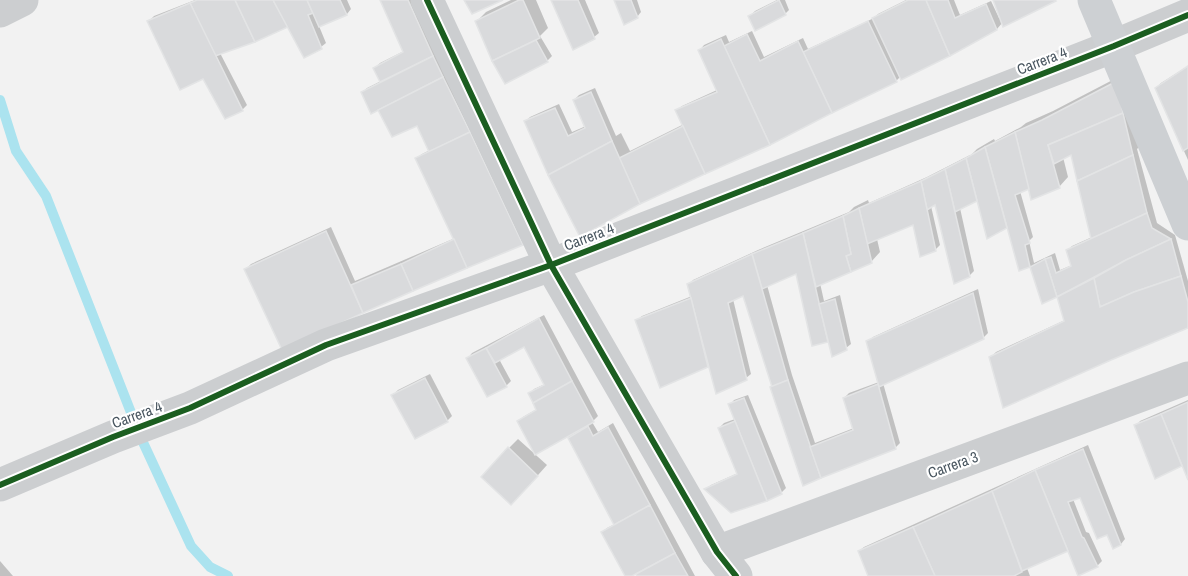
<svg xmlns="http://www.w3.org/2000/svg" width="1188" height="576" font-family="'Archivo Narrow',sans-serif">
<style>
.shadow{fill:#0003;fill-rule:evenodd}
.lines{fill:none;stroke-linecap:round;stroke-linejoin:round}
.stream{stroke:#abe3ef;stroke-width:10}
.building{fill:#d9dadc;stroke:#e3e4e5;stroke-width:1.5}
.street{stroke:#ccced0;stroke-width:33}
.secondary{stroke:#cdd0d3;stroke-width:33}
.cycleway-casing{stroke:#fff;stroke-width:10}
.cycleway{stroke:#1b5e20;stroke-width:6}
.labels{text-anchor:middle;stroke-width:4.5;stroke-linejoin:round;paint-order:stroke}
.street-label{font-size:15px;fill:#48555f;stroke:#fff}
</style>
<rect width="100%" height="100%" fill="#f2f2f2"/>
<!-- shadow -->
<g class="shadow">
<polygon points="195,0 347,0 351,9 347,14 319,26 326,43 321,47 289,25 220,53 247,105 242,110 204,78 149,21 154,16"/>
<polygon points="382,0 414,0 526,239 522,243 363,311 283,348 246,269 251,264 331,227 355,281 455,238 417,158 422,154 430,150 418,124 379,108 363,92 367,88 381,81 375,68 380,63 404,51"/>
<polygon points="511,0 536,0 548,28 540,36 552,56 547,61 494,60 477,21 486,12"/>
<polygon points="553,0 585,0 599,33 594,37"/>
<polygon points="615,0 637,0 641,12 637,17"/>
<polygon points="777,0 785,0 789,10 785,14 750,16 755,11"/>
<polygon points="906,0 954,0 960,15 991,1 999,18 1001,17 995,0 1054,0 1003,22 997,29 901,78 901,76 896,81 640,202 526,121 530,117 559,104 572,132 586,126 574,100 579,95 595,88 616,136 621,133 630,151 684,124 677,110 682,106 717,90 700,50 704,45 726,35 729,42 752,31 764,57 803,38 808,49 874,18 878,14"/>
<polygon points="1188,66 1188,160 1156,88 1161,83"/>
<path d="M1126,73l16,71 -5,5 20,74 18,12 13,46v45l-197,31 5,-5 69,-32 -7,-25 -15,7 -13,-37 -10,4 -12,-44 -2,2 -28,-28 -18,9 14,63 -5,5 -33,-73 -5,3 9,39 -5,5 -21,-27 -37,16 3,13 -9,10 -51,21 4,18 16,-6 11,49 -5,4 -17,-8 -16,4 -16,-72 -30,13 25,90 23,68 39,-15 -10,-30 5,-5 30,-11 -11,-40 5,-5 105,-48 10,44 -5,5 -100,45 17,60 -5,5 -91,36 -60,-190 -11,5 18,75 -5,4 -36,-13 -49,21 -24,-66 5,-4 50,-20 -3,-11 4,-5 65,-30 91,-38 5,-5 14,-7 1,3 58,-26 43,-22v1l7,-7 17,-10 1,2 26,-14 5,-4 27,-12zM1072,153l20,84 -20,9 -5,5 5,14 -12,5 -5,-17 -21,10 -5,-22 4,-4 -13,-46 10,-4h29l9,-10 -5,-20z"/>
<polygon points="544,315 598,416 592,422 598,432 613,423 695,576 639,576 637,572 627,576 603,532 607,528 615,524 568,436 519,421 523,417 537,409 530,394 534,389 545,384 524,345 499,359 511,381 506,386 468,358 472,353"/>
<polygon points="430,374 452,416 447,421 415,437 393,395 398,390"/>
<polygon points="748,395 786,488 781,493 706,489 711,485 738,473 719,428 724,423 735,419 730,405 734,400"/>
<polygon points="1188,400 1188,477 1183,464 1156,477 1136,426 1140,421"/>
<polygon points="518,439 547,465 521,494 509,448"/>
<polygon points="1088,445 1125,539 1121,544 1114,547 1108,533 1081,496 1073,499 1086,532 1089,533 1102,561 1097,566 1079,574 1069,549 1027,568 1030,576 870,576 859,551 864,547"/>
<polygon points="0,561 13,576 0,576"/>
</g>
<g class="lines">
<!-- stream -->
<polyline class="stream" points="0,100 16,151 46,196 141,438 191,546 210,567 228,576"/>
</g>
<!-- building -->
<g class="building">
<polygon points="197,0 235,0 255,42 215,56 190,3"/>
<polygon points="235,0 273,0 288,27 255,42"/>
<polygon points="273,0 307,0 313,13 308,15 322,49 304,58"/>
<polygon points="307,0 340,0 347,15 319,27"/>
<polygon points="380,0 408,0 433,56 380,82 373,68 403,52"/>
<polygon points="464,0 503,0 472,14"/>
<polygon points="519,0 523,0 540,38 492,61 475,21"/>
<polygon points="551,0 578,0 595,39 573,50"/>
<polygon points="614,0 631,0 638,18 624,25"/>
<polygon points="779,0 786,15 755,31 748,16"/>
<polygon points="908,0 926,0 950,56 901,80 872,18"/>
<polygon points="926,0 948,0 955,18 986,4 997,30 950,56"/>
<polygon points="993,0 1055,0 1056,1 1003,27"/>
<polygon points="190,3 243,111 225,119 203,79 180,90 147,21"/>
<polygon points="868,21 897,82 832,113 803,52"/>
<polygon points="747,34 760,61 798,41 832,113 770,145 724,46"/>
<polygon points="721,39 770,145 705,174 675,110 717,92 698,50"/>
<polygon points="536,40 548,62 505,84 492,61"/>
<polygon points="433,56 443,77 371,114 361,92"/>
<polygon points="1188,66 1188,148 1183,151 1155,88"/>
<polygon points="443,77 470,132 429,152 417,126 392,137 378,110"/>
<polygon points="1117,81 1123,113 1048,145 1060,188 1031,200 1015,132 1042,120"/>
<polygon points="591,92 612,141 548,175 524,121 555,108 568,136 585,128 573,100"/>
<polygon points="1123,113 1133,155 1077,181 1071,155 1054,164 1048,145"/>
<polygon points="683,126 705,174 640,204 619,158"/>
<polygon points="470,132 523,245 467,268 415,158"/>
<polygon points="1015,132 1029,189 1015,195 1030,243 1025,245 1030,267 1019,271 985,147"/>
<polygon points="612,141 640,204 580,237 548,175"/>
<polygon points="985,147 1007,228 987,239 966,158"/>
<polygon points="1133,155 1147,213 1091,239 1077,181"/>
<polygon points="966,158 977,201 955,212 945,169"/>
<polygon points="945,169 970,277 954,284 935,205 927,210 921,181"/>
<polygon points="921,181 936,251 920,257 913,225 867,244 859,208"/>
<polygon points="859,208 872,263 851,272 846,256 851,254 843,216"/>
<polygon points="1147,213 1152,228 1171,239 1126,260 1057,297 1045,259 1051,257 1056,273 1071,266 1066,250"/>
<polygon points="843,216 851,254 846,256 851,272 816,287 803,233"/>
<polygon points="326,231 363,313 282,350 244,269"/>
<polygon points="803,233 828,342 812,346 796,274 762,289 752,254"/>
<polygon points="454,239 467,268 413,291 401,264"/>
<polygon points="1171,239 1181,276 1134,292 1100,307 1094,278 1126,260"/>
<polygon points="752,254 788,380 772,387 743,296 728,303 747,380 716,394 687,284"/>
<polygon points="1045,259 1057,297 1042,304 1030,267"/>
<polygon points="401,264 413,291 363,313 351,285"/>
<polygon points="1181,276 1188,302 1188,328 1111,360 1003,408 989,357 1064,321 1057,297 1094,278 1100,307 1134,292"/>
<polygon points="973,293 984,339 879,387 866,341"/>
<polygon points="691,298 708,367 660,388 635,320"/>
<polygon points="835,299 847,350 832,357 819,304"/>
<polygon points="539,318 572,381 533,403 528,393 544,385 524,347 495,363 486,348"/>
<polygon points="486,348 507,387 487,397 466,358"/>
<polygon points="425,378 448,422 415,439 391,395"/>
<polygon points="788,380 821,478 803,486 770,387"/>
<polygon points="572,381 594,422 535,455 517,421 536,410 533,403"/>
<polygon points="878,384 896,449 821,478 810,447 853,430 843,398"/>
<polygon points="744,398 782,494 767,501 728,404"/>
<polygon points="1188,402 1188,480 1161,414"/>
<polygon points="1161,414 1182,466 1155,479 1134,425"/>
<polygon points="735,421 767,501 731,513 704,489 737,474 718,428"/>
<polygon points="588,426 593,436 608,427 650,505 614,525 568,438"/>
<polygon points="508,447 538,476 511,505 481,477"/>
<polygon points="1083,449 1121,545 1113,549 1107,535 1097,539 1080,498 1068,502 1082,537 1084,538 1098,567 1078,576 1035,470"/>
<polygon points="1035,470 1068,551 1022,571 992,491"/>
<polygon points="992,491 1022,572 1014,576 935,576 913,527"/>
<polygon points="650,505 675,553 632,576 625,576 601,532"/>
<polygon points="913,527 935,576 868,576 858,551"/>
<polygon points="675,553 688,576 637,576 636,574"/>
</g>
<g class="lines">
<!-- street -->
<g class="street">
<polyline points="427,0 551,265 717,552 736,576"/>
<polyline points="0,11 22,0"/>
<polyline points="0,485 113,437 190,408 326,345 551,265 1114,46 1188,15"/>
<polyline points="717,552 1188,378"/>
</g>
<!-- secondary -->
<polyline class="secondary" points="1094,0 1188,224"/>
<defs>
<g id="cycleway">
<polyline points="427,0 551,265 717,552 736,576"/>
<polyline points="0,485 113,437 190,408 326,345 551,265 1114,46 1188,15"/>
</g>
</defs>
<!-- cycleway casing -->
<use href="#cycleway" class="cycleway-casing"/>
<!-- cycleway -->
<use href="#cycleway" class="cycleway"/>
</g>
<g class="labels">
<!-- street labels -->
<g class="street-label">
<text transform="translate(1042 61) rotate(-21)" y="5">Carrera 4</text>
<text transform="translate(589 237) rotate(-21)" y="5">Carrera 4</text>
<text transform="translate(137 415) rotate(-20)" y="5">Carrera 4</text>
<text transform="translate(953 465) rotate(-20)" y="5">Carrera 3</text>
</g>
</g>
</svg>
